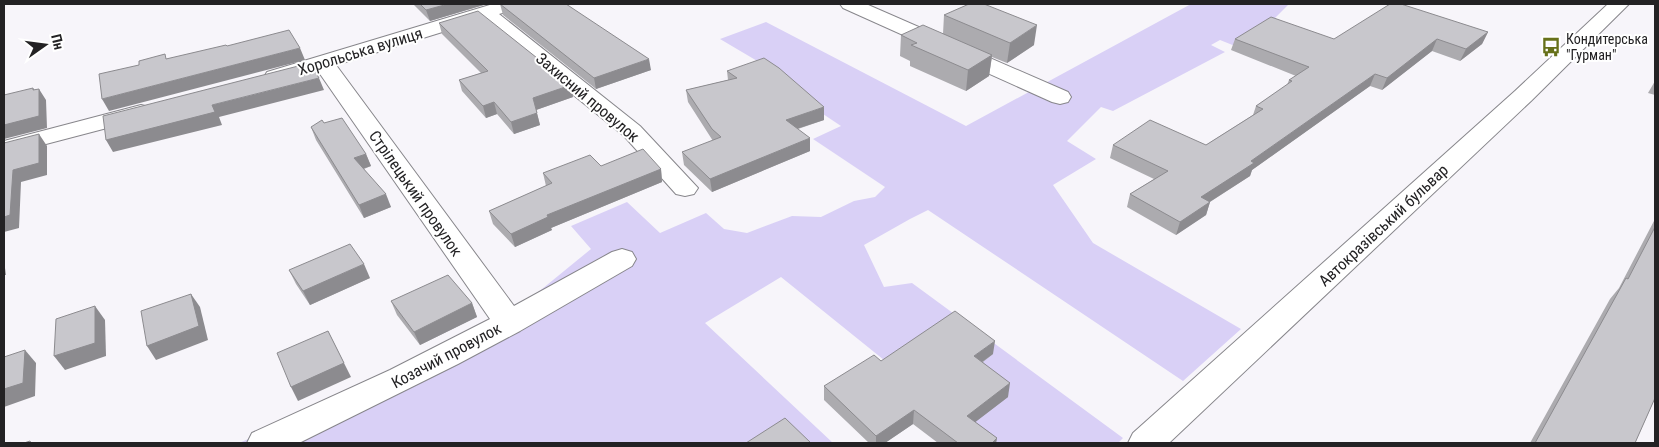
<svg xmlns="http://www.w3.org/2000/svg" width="1659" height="447" font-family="'Roboto Condensed',sans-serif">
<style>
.green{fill:#d9d0f6}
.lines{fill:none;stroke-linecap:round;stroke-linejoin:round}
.minor-casing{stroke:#87868b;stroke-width:2}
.minor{fill:#fff;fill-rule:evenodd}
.wall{fill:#acabaf}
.shaded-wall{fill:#8c8b8f}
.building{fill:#c8c7cc;stroke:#8c8b8f}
.labels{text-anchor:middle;stroke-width:4;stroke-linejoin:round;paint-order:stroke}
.far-poi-label{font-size:14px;fill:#232224;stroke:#fff;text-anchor:start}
.street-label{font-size:16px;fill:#232224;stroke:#fff}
</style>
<rect width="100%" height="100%" fill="#f7f5fa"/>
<!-- green -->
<polygon class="green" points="1191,4 1289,4 1266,27 1235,46 1220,40 1211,45 1225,52 1113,111 1101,107 1067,141 1096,159 1053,185 1093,243 1241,329 1183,381 928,210 910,219 864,245 884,287 912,283 1123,438 1118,443 987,443 781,277 705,323 833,443 239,443 368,388 531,298 591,249 571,226 627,202 660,233 706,213 724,229 747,233 792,216 821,217 854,201 875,197 885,187 813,139 841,126 811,106 796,84 720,39 766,22 966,126"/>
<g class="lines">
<defs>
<g id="minor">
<polygon points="493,4 521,4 519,8 499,14 640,126 698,188 694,194 685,196 676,194 624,136 481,20 336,65 514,306 612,252 622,249 632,252 636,259 632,266 520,331 458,364 299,443 247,443 252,433 390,370 490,319 318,71 275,84 267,82 264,77 267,72"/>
<polygon points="840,4 866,4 1068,92 1071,97 1068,102 1060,104 1052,102 843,8"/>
<polygon points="1608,4 1629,4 1531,101 1169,443 1128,443 1133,433 1515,91"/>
<polygon points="141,105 149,107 153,112 149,117 4,155 4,141"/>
</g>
</defs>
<!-- minor casing -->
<use href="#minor" class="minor-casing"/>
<!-- minor -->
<use href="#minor" class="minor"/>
</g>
<!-- wall -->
<g class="wall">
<polygon points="413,4 487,4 430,21"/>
<polygon points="500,4 651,70 596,89 503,15"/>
<polygon points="944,15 1034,45 1007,63 992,57 989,76 966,91 910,66 910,61 900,56 901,35 943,34"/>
<polygon points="439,23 573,97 536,110 540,125 514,134 497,114 486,118 462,91 459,80 481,73 442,34"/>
<polygon points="1488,32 1482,44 1460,61 1432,51 1382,90 1370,86 1252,170 1250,176 1210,202 1206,215 1176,235 1127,207 1130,194 1154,179 1110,158 1113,145 1206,145 1253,115 1256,106 1287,85 1289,80 1296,76 1231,50 1235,39 1334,39"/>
<polygon points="727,71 824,120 798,129 810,151 712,192 684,165 682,152 713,141 688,102 686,90 728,80"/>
<polygon points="1655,81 1655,95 1648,93"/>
<polygon points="324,123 366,154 371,166 364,169 391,207 364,218 316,140 311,127"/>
<polygon points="601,166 661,169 662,182 551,228 552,230 515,247 493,224 489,211 546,186 543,173"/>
<polygon points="1655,219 1655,398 1635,443 1530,443 1610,299 1619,288"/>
<polygon points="289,270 370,278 310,305 296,284"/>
<polygon points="391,301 472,303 477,317 420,345 397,315"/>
<polygon points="993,354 983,362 1008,397 975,422 997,438 996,443 938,443 913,424 885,443 869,443 824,400 824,386"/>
</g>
<!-- shaded-wall -->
<g class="shaded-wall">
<polygon points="448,4 487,4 430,21 426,10"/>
<polygon points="1037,25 1034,45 1007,63 1010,43"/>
<polygon points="1488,32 1482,44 1460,61 1466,49"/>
<polygon points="1437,39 1432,51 1382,90 1387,78"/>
<polygon points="300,48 305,60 109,111 102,99"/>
<polygon points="992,55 989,76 966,91 968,70"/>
<polygon points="649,59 651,70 596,89 594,78"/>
<polygon points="1375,74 1370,86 1252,170 1250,176 1197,210 1201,197 1251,161"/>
<polygon points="319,78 324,90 219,117 222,125 113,152 106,140 212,105"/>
<polygon points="571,85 573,97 536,110 533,98"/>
<polygon points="33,88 39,98 39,89 46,100 47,128 4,139 4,125 33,90"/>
<polygon points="494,102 497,114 486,118 483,106"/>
<polygon points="824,107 824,120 787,132 786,120"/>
<polygon points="537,113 540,125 514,134 511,122"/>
<polygon points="39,134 47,146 47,175 21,182 19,228 4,232 4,217 13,170"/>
<polygon points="810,138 810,151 712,192 710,179"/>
<polygon points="366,154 371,166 359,170 354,158"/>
<polygon points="661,169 662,182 551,228 552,230 515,247 511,234 547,215"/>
<polygon points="386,194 391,207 364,218 359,205"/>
<polygon points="1210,202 1206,215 1176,235 1180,222"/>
<polygon points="4,261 6,275 4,275"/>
<polygon points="364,264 370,278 310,305 303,291"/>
<polygon points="191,294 200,307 208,340 156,360 147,346"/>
<polygon points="472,303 477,317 420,345 414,332"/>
<polygon points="95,306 105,320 106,356 65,370 54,356"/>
<polygon points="328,331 351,377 298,401 291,387"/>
<polygon points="995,341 993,354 972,369 974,356"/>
<polygon points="25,350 36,363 35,396 4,407 4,389"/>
<polygon points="1010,383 1008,397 965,430 967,416"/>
<polygon points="914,410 913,424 885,443 876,443 876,436"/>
<polygon points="997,438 996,443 992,443"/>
</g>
<!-- building -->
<g class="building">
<polygon points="420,4 448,4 426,10"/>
<polygon points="500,4 566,4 649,59 594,78"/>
<polygon points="969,4 984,4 1037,25 1010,43 944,15"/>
<polygon points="1390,4 1401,4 1488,32 1466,49 1437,39 1387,78 1375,74 1251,161 1254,163 1201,197 1210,202 1180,222 1130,194 1168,171 1113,145 1150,120 1206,145 1263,109 1256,106 1292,81 1289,80 1309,67 1235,39 1271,17 1334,39"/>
<polygon points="478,11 571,85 533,98 537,113 511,122 494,102 483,106 459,80 488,71 439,23"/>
<polygon points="923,25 992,55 968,70 911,45 917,43 901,35"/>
<polygon points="289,30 300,48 102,99 99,74 139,65 139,61 165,54 166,59 226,45 227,46"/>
<polygon points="764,58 779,68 824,107 786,120 810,138 710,179 682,152 721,137 712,129 686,90 737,78 727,71"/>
<polygon points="310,63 319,78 212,105 215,112 106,140 103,116"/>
<polygon points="33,88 33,90 39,89 39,116 4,125 4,95"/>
<polygon points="342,118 366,154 354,158 386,194 359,205 311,127 322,120 324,123"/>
<polygon points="39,134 39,163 13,170 10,215 4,217 4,143"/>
<polygon points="643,149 661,169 547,215 548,217 511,234 489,211 552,183 543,173 590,155 601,166"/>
<polygon points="1655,227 1655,398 1635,443 1535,443 1626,278 1628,279"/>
<polygon points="350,244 364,264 303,291 289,270"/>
<polygon points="448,275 472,303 414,332 391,301"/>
<polygon points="191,294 199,326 147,346 141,311"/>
<polygon points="95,306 95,343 54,356 56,319"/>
<polygon points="955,311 995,341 974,356 1010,383 967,416 997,438 992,443 958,443 914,410 876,436 824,386 874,355 881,361"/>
<polygon points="328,331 344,363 291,387 277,353"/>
<polygon points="25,350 23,383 4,389 4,357"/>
<polygon points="785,418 811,443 746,443"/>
<polygon points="30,441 31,443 24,443"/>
</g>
<!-- icons -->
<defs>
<symbol id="bus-bare" viewBox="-9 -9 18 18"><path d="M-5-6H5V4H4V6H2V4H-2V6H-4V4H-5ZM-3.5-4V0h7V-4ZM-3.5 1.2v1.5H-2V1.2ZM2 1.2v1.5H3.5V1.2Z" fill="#67711a" stroke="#fff" stroke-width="2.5" paint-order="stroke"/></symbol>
</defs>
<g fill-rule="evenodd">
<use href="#bus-bare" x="1537" y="33" width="28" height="28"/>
</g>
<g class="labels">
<!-- far-poi labels -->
<g class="far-poi-label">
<text x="1566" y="44">Кондитерська<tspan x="1566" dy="16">"Гурман"</tspan></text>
</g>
<!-- street labels -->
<g class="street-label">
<text transform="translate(360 51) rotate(-17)" y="6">Хорольська вулиця</text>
<text transform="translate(588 97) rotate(40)" y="6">Захисний провулок</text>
<text transform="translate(416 193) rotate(55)" y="6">Стрілецький провулок</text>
<text transform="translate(1383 225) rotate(-43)" y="6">Автокразівський бульвар</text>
<text transform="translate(446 355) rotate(-28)" y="6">Козачий провулок</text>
</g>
</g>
<!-- border -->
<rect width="1659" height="447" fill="none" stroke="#232224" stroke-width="10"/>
<!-- north arrow -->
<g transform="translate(45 45) rotate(76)" stroke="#ffffff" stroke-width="4" paint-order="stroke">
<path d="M0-4L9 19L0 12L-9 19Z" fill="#232224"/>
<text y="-8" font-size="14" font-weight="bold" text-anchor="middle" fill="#232224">Пн</text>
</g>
</svg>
